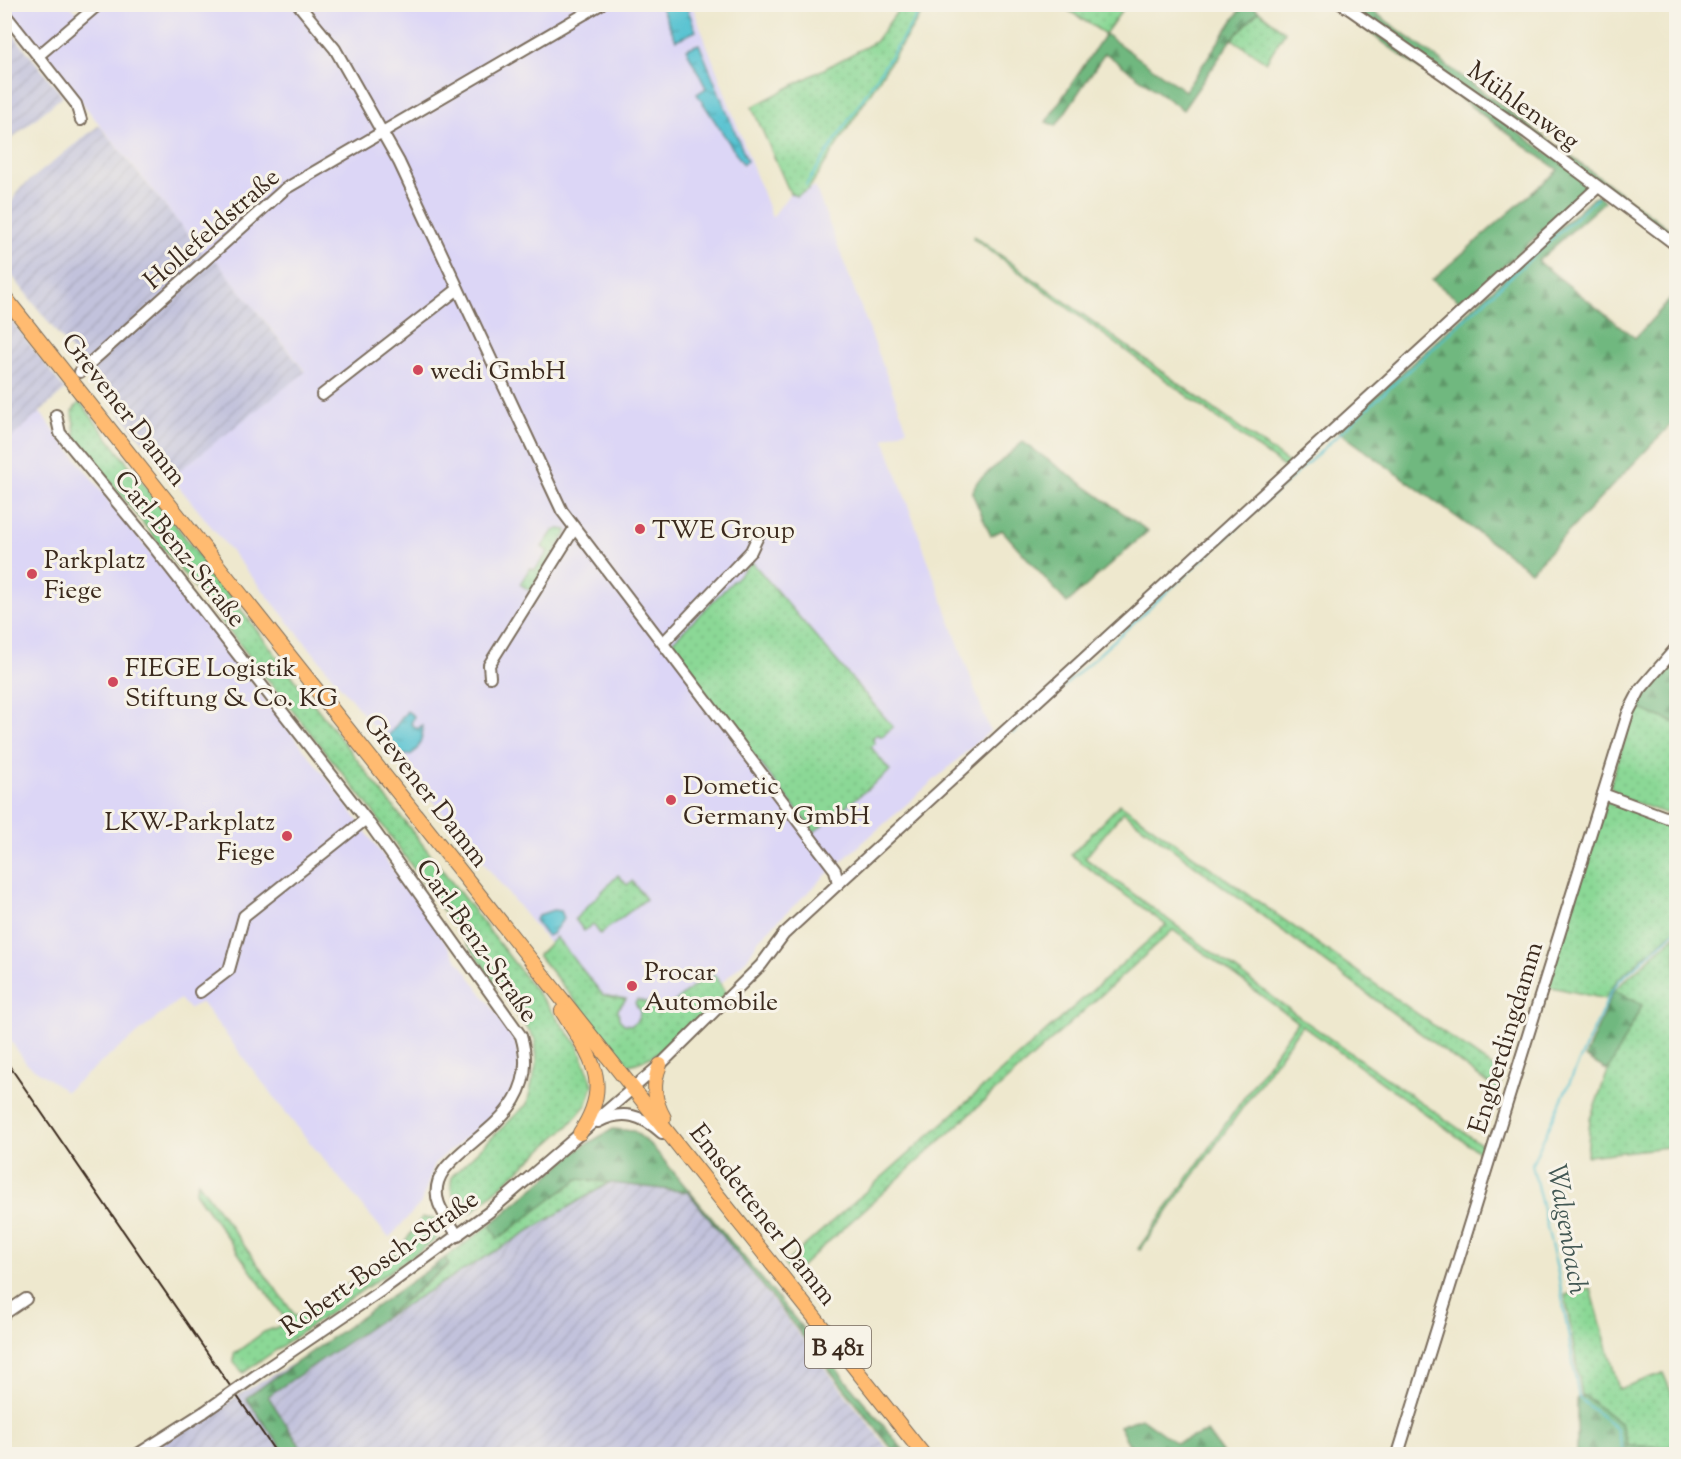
<svg xmlns="http://www.w3.org/2000/svg" width="1681" height="1459" font-family="'Sorts Mill Goudy',serif">
<style>
.built{fill:#dcd6f6}
.industrial{fill:url(#industrial-furrows)}
.grass{fill:url(#grass-dots);stroke:#63815a;stroke-width:1.5}
.forest{fill:url(#forest-firs);stroke:#56714e;stroke-width:1.5}
.water{fill:url(#water-ripples);stroke:#487678;stroke-width:1.5}
.lines{fill:none;stroke-linecap:round;stroke-linejoin:round}
.stream{stroke:#56c2d1;stroke-width:2}
.minor-casing{stroke:#7a6c5c;stroke-width:14}
.major-casing{stroke:#7a6c5c;stroke-width:16}
.minor{stroke:#fff;stroke-width:10}
.major{stroke:#ffbb71;stroke-width:14}
.rail{stroke:#3b2a1e;stroke-width:2}
.minor-bridge-casing{stroke:#7a6c5c;stroke-width:14;stroke-linecap:butt}
.minor-bridge{stroke:#fff;stroke-width:10}
.poi-dot{fill:#d1495b;stroke:#f7f3e8;stroke-width:2}
.labels{text-anchor:middle;stroke-width:6;stroke-linejoin:round;paint-order:stroke}
.shield{fill:#f7f3e8;stroke:#73665b;stroke-width:1.5}
.shield-label{font-size:24px;font-weight:bold;fill:#3b2a1e}
.street-label{font-size:26px;fill:#3b2a1e;stroke:#f7f3e8}
.poi-label{font-size:26px;fill:#3b2a1e;stroke:#f7f3e8;text-anchor:start}
.water-label{font-size:27px;font-style:italic;fill:#435854;stroke:#f7f3e8}
</style>
<defs>
<pattern id="industrial-furrows" width="10" height="10" patternUnits="userSpaceOnUse" patternTransform="scale(1.5)"><rect width="10" height="10" fill="#c2c2dc"/><path d="M-1 1l2-2M0 10L10 0M9 11l2-2" fill="none" stroke="#a8a7bc"/></pattern>
<pattern id="grass-dots" width="8" height="8" patternUnits="userSpaceOnUse" patternTransform="scale(1.5)"><rect width="8" height="8" fill="#8bd896"/><path d="M2 2h.1M6 6h.1" fill="none" stroke="#79ba81" stroke-width="1.8" stroke-linecap="round"/></pattern>
<pattern id="forest-firs" width="22" height="20" patternUnits="userSpaceOnUse" patternTransform="scale(1.5)"><rect width="22" height="20" fill="#70b87f"/><path d="M5 1l3.5 6h-7zM16 11l3.5 6h-7z" fill="#5d9667"/></pattern>
<pattern id="water-ripples" width="26" height="14" patternUnits="userSpaceOnUse" patternTransform="scale(1.5)"><rect width="26" height="14" fill="#56c2d1"/><path d="M2 4q2-2 4 0t4 0M15 11q2-2 4 0t4 0" fill="none" stroke="#489ea9"/></pattern>
</defs>
<rect width="100%" height="100%" fill="#f7f3e8"/>
<filter id="ink" filterUnits="userSpaceOnUse"><feTurbulence type="fractalNoise" baseFrequency=".0167" numOctaves="2"/><feDisplacementMap in="SourceGraphic" scale="12" xChannelSelector="R" yChannelSelector="G"/><feConvolveMatrix kernelMatrix="1 2 1 2 8 2 1 2 1" color-interpolation-filters="sRGB"/></filter>
<filter id="wash" filterUnits="userSpaceOnUse"><feTurbulence type="fractalNoise" baseFrequency=".008" numOctaves="4" result="noise"/><feDisplacementMap in="SourceGraphic" scale="24" xChannelSelector="R" yChannelSelector="G"/><feGaussianBlur stdDeviation="1.35" result="paint"/><feColorMatrix in="noise" values="0 0 0 0 0 0 0 0 0 0 0 0 0 0 0 0 0 1.4 0 .05"/><feComposite in="paint" operator="in"/></filter>
<g filter="url(#wash)">
<rect width="100%" height="100%" fill="#eee8ce"/>
<!-- built -->
<g class="built">
<polygon points="87,4 692,5 772,218 790,193 796,196 815,186 907,429 884,439 990,731 827,874 759,939 747,959 641,1057 171,477 305,371 211,254 203,253 5,7 4,5 70,5 77,13"/>
<polygon points="39,411 335,789 516,1041 519,1078 507,1104 435,1163 421,1203 389,1238 292,1121 201,1002 189,1009 180,999 66,1091 27,1064 5,1033 4,443"/>
</g>
<!-- industrial -->
<g class="industrial">
<polygon points="4,23 63,96 5,144 4,144"/>
<polygon points="99,125 203,253 211,254 305,372 171,477 5,267 4,217 18,190"/>
<polygon points="5,312 65,390 5,443 4,312"/>
<polygon points="612,1181 688,1192 892,1454 143,1454 245,1391"/>
</g>
<!-- grass -->
<g class="grass">
<polygon points="902,5 927,5 808,190 796,196 790,193 752,107 875,42"/>
<polygon points="1060,5 1126,4 1126,5 1105,34"/>
<polygon points="1259,11 1285,32 1266,62 1232,39"/>
<polygon points="974,236 1290,464 1285,468 973,238"/>
<path d="M80,402l497,642 16,40 -6,20 -20,23 -95,85h-6c-12,-12 -17,-20 -14,-36l75,-72 10,-42 -2,-23 -164,-230 -295,-370 -4,-28z"/>
<polygon points="559,529 567,530 567,533 530,591 520,584 530,568 535,570 548,552 542,547 554,530"/>
<polygon points="752,562 893,727 881,737 878,734 872,738 875,743 871,747 890,771 814,832 668,646"/>
<polygon points="1635,707 1676,723 1674,770 1676,817 1617,796 1610,785"/>
<polygon points="1606,801 1676,824 1676,929 1618,979 1605,999 1547,986"/>
<polygon points="1120,804 1504,1075 1498,1091 1123,812 1085,858 1305,1021 1482,1145 1479,1152 1302,1025 1140,1250 1138,1249 1297,1022 1173,930 792,1275 784,1264 1166,925 1071,855"/>
<polygon points="618,875 627,885 632,881 646,899 600,934 593,924 584,931 575,919"/>
<polygon points="1676,935 1676,1146 1587,1156 1590,1119 1608,1071 1642,1005 1614,990"/>
<path d="M556,937l47,58 23,4 -8,10 1,10 5,5 8,1 7,-6 1,-8 -5,-8 2,-3 14,3 8,11 39,-31 -4,-6 4,-3 18,2 10,17c-20,22 -68,69 -99,72l-89,-110z"/>
<polygon points="578,1179 612,1181 382,1319 449,1265 445,1258 490,1225 498,1238"/>
<polygon points="198,1182 296,1317 397,1253 422,1218 434,1218 440,1229 435,1240 243,1373 234,1362 234,1354 264,1332 288,1323 195,1192"/>
<polygon points="1591,1289 1619,1389 1663,1373 1676,1403 1676,1447 1628,1446 1621,1424 1585,1396 1582,1397 1565,1295"/>
</g>
<!-- forest -->
<g class="forest">
<polygon points="1244,4 1251,5 1259,11 1232,39 1183,110 1105,53 1056,126 1046,122 1105,34 1185,91"/>
<polygon points="1347,5 1370,5 1369,8 1676,234 1676,241"/>
<polygon points="1348,12 1587,181 1588,189 1463,304 1432,280 1558,170 1347,16"/>
<polygon points="1598,196 1605,201 1538,261 1635,338 1676,293 1676,419 1531,571 1338,431 1591,199"/>
<polygon points="1023,442 1148,531 1067,603 1002,530 991,536 972,493 977,482"/>
<polygon points="1676,655 1676,723 1635,707 1646,687"/>
<polygon points="1614,990 1642,1005 1608,1071 1585,1057"/>
<polygon points="613,1129 634,1131 652,1146 907,1454 896,1454 688,1192 578,1179 498,1239 490,1225 583,1146"/>
<polygon points="445,1258 449,1264 382,1319 268,1396 305,1454 286,1454 246,1398"/>
<polygon points="1585,1396 1621,1424 1628,1446 1676,1447 1676,1452 1577,1454 1577,1398"/>
<polygon points="1141,1418 1176,1443 1207,1432 1223,1454 1134,1454 1119,1426"/>
</g>
<!-- water -->
<g class="water">
<polygon points="660,5 686,5 696,31 676,40"/>
<polygon points="699,44 747,161 743,164 697,94 706,88 686,49"/>
<path d="M407,711l7,5 -3,8 7,5 4,-4c2,8 -2,29 -14,30 -3,1 -10,-2 -15,-2l-7,-14z"/>
<polygon points="553,910 561,911 564,918 552,934 547,936 535,920 539,915"/>
</g>
<g class="lines">
<!-- stream -->
<g class="stream">
<polyline points="1334,4 1340,9"/>
<polyline points="806,185 925,4"/>
<polyline points="1013,733 1597,198"/>
<polyline points="1623,1450 1617,1429 1579,1398 1558,1273 1532,1164 1612,990 1620,980 1676,931"/>
</g>
</g>
</g>
<g filter="url(#ink)">
<g class="lines">
<defs>
<g id="minor">
<polyline points="298,4 335,49 399,162 562,511 835,870 838,884"/>
<polyline points="1342,4 1527,133 1676,245"/>
<polyline points="4,13 76,104 81,120"/>
<polyline points="586,13 601,4"/>
<polyline points="38,56 99,4"/>
<polyline points="80,372 285,189 586,13 583,4"/>
<polyline points="322,395 458,289"/>
<path d="M56,415l4,18 93,113 213,273 155,217c29,96 -104,110 -82,168 4,11 13,22 19,32"/>
<polyline points="663,643 751,551 760,532"/>
<polyline points="490,677 489,665 574,529"/>
<polyline points="1603,794 1676,821"/>
<polyline points="200,992 229,970 244,916 366,819"/>
<path d="M598,1122c25,-13 44,-7 64,11"/>
<polyline points="4,1314 26,1299"/>
<polyline points="258,1374 382,1290 489,1212 660,1065 761,965 784,934 838,884 1597,188"/>
<polyline points="138,1454 204,1412"/>
<polyline points="1398,1454 1628,713 1640,690 1676,648"/>
</g>
<g id="major">
<polyline points="4,296 923,1454"/>
<path d="M562,1011c28,46 52,71 18,122"/>
<path d="M660,1065c-8,19 -6,35 4,53"/>
</g>
</defs>
<!-- minor casing -->
<use href="#minor" class="minor-casing"/>
<!-- major casing -->
<use href="#major" class="major-casing"/>
<!-- minor -->
<use href="#minor" class="minor"/>
<!-- major -->
<use href="#major" class="major"/>
<!-- rail -->
<polyline class="rail" points="4,1058 277,1454"/>
<defs>
<polyline id="minor-bridge" points="204,1412 258,1374"/>
</defs>
<!-- minor-bridge casing -->
<use href="#minor-bridge" class="minor-bridge-casing"/>
<!-- minor-bridge -->
<use href="#minor-bridge" class="minor-bridge"/>
</g>
</g>
<!-- markers -->
<g class="poi-dot">
<circle cx="418" cy="370" r="6"/>
<circle cx="640" cy="529" r="6"/>
<circle cx="32" cy="574" r="6"/>
<circle cx="113" cy="682" r="6"/>
<circle cx="671" cy="800" r="6"/>
<circle cx="287" cy="836" r="6"/>
<circle cx="632" cy="986" r="6"/>
</g>
<g class="labels">
<!-- shield labels -->
<rect class="shield" x="805" y="1326" width="66" height="42" rx="4.5"/>
<g class="shield-label">
<text x="838" y="1355">B 481</text>
</g>
<!-- street labels -->
<g class="street-label">
<text transform="translate(1524 105) rotate(36)" y="9">Mühlenweg</text>
<text transform="translate(211 228) rotate(-41)" y="9">Hollefeldstraße</text>
<text transform="translate(125 409) rotate(52)" y="9">Grevener Damm</text>
<text transform="translate(181 548) rotate(51)" y="9">Carl-Benz-Straße</text>
<text transform="translate(427 790) rotate(52)" y="9">Grevener Damm</text>
<text transform="translate(478 940) rotate(55)" y="9">Carl-Benz-Straße</text>
<text transform="translate(1505 1037) rotate(-73)" y="9">Engberdingdamm</text>
<text transform="translate(764 1214) rotate(52)" y="9">Emsdettener Damm</text>
<text transform="translate(379 1262) rotate(-35)" y="9">Robert-Bosch-Straße</text>
</g>
<!-- poi labels -->
<g class="poi-label">
<text x="430" y="379">wedi GmbH</text>
<text x="652" y="538">TWE Group</text>
<text x="44" y="568">Parkplatz<tspan x="44" dy="30">Fiege</tspan></text>
<text x="125" y="676">FIEGE Logistik<tspan x="125" dy="30">Stiftung &amp; Co. KG</tspan></text>
<text x="683" y="794">Dometic<tspan x="683" dy="30">Germany GmbH</tspan></text>
<text x="275" y="830" text-anchor="end">LKW-Parkplatz<tspan x="275" dy="30">Fiege</tspan></text>
<text x="644" y="980">Procar<tspan x="644" dy="30">Automobile</tspan></text>
</g>
<!-- water labels -->
<g class="water-label">
<text transform="translate(1568 1229) rotate(80)" y="9">Walgenbach</text>
</g>
</g>
<!-- margin -->
<rect width="1681" height="1459" fill="none" stroke="#f7f3e8" stroke-width="24"/>
</svg>
